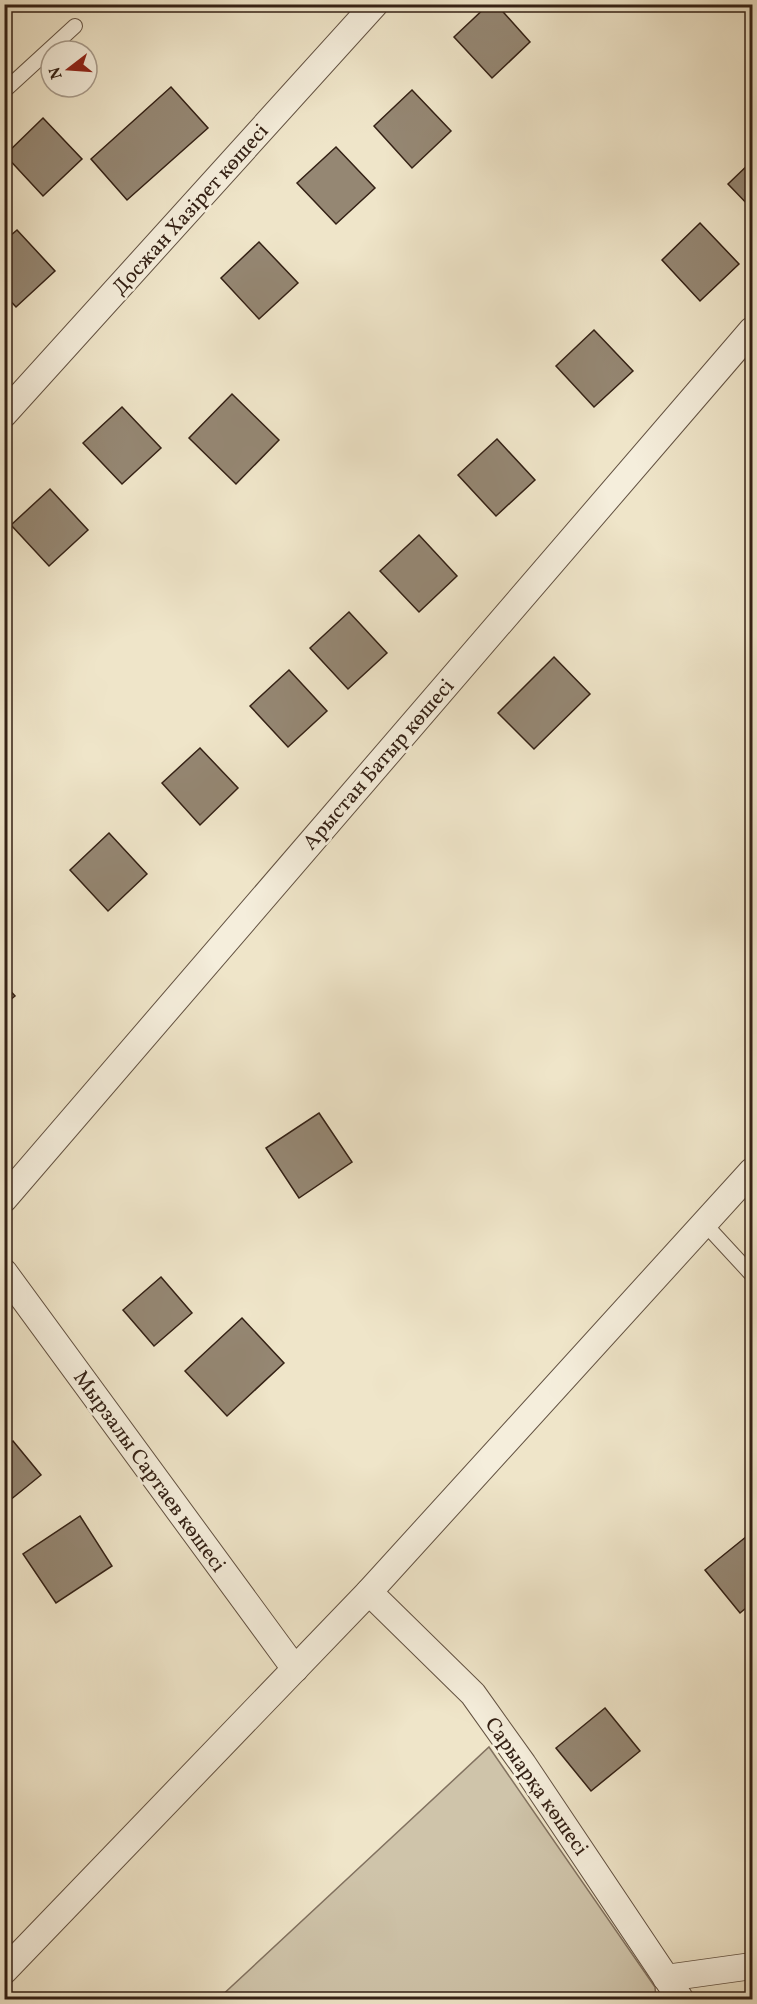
<svg xmlns="http://www.w3.org/2000/svg" width="757" height="2004" font-family="Vollkorn,serif">
<style>
.green{fill:#cfc4aa;stroke:#827260;stroke-width:1.5}
.building{fill:#958773;stroke:#342115;stroke-width:1.5}
.lines{fill:none;stroke-linecap:round;stroke-linejoin:round}
.service-casing{stroke:#635242;stroke-width:16}
.minor-casing{stroke:#635242;stroke-width:28}
.service{stroke:#f5eedc;stroke-width:14}
.minor{stroke:#f5eedc;stroke-width:26}
.labels{text-anchor:middle;stroke-width:5;stroke-linejoin:round;paint-order:stroke}
.street-label{font-size:21px;fill:#342115;stroke:#f5eedc}
</style>
<rect width="100%" height="100%" fill="#efe5c9"/>
<filter id="stains"><feTurbulence type="fractalNoise" baseFrequency=".00333" numOctaves="4"/><feColorMatrix values="0 0 0 0 .2 0 0 0 0 .09 0 0 0 0 .02 0 0 0 .5 -.17"/></filter>
<radialGradient id="worn" r=".72"><stop offset=".6" stop-color="#630" stop-opacity="0"/><stop offset="1" stop-color="#630" stop-opacity=".3"/></radialGradient>
<!-- green -->
<polygon class="green" points="489,1747 655,1987 656,1999 218,1999"/>
<!-- building -->
<g class="building">
<polygon points="489,4 496,4 530,42 492,78 454,37"/>
<polygon points="171,87 208,128 127,200 91,159"/>
<polygon points="412,90 451,131 412,168 374,126"/>
<polygon points="43,118 82,159 43,196 5,155"/>
<polygon points="336,147 375,188 336,224 297,183"/>
<polygon points="752,161 752,209 728,184"/>
<polygon points="700,223 739,264 700,301 662,260"/>
<polygon points="17,230 55,271 16,307 4,294 4,241"/>
<polygon points="259,242 298,283 259,319 221,278"/>
<polygon points="594,330 633,371 594,407 556,366"/>
<polygon points="232,394 279,440 236,484 189,438"/>
<polygon points="122,407 161,448 122,484 83,443"/>
<polygon points="497,439 535,480 496,516 458,475"/>
<polygon points="50,489 88,530 49,566 11,525"/>
<polygon points="419,535 457,576 419,612 380,571"/>
<polygon points="349,612 387,653 348,689 310,648"/>
<polygon points="554,657 590,694 534,749 498,713"/>
<polygon points="289,670 327,711 288,747 250,706"/>
<polygon points="200,748 238,788 200,825 162,783"/>
<polygon points="109,833 147,874 108,911 70,870"/>
<polygon points="4,984 15,996 4,1005"/>
<polygon points="319,1113 352,1162 299,1198 266,1148"/>
<polygon points="161,1277 192,1313 154,1346 123,1310"/>
<polygon points="242,1318 284,1363 227,1416 185,1371"/>
<polygon points="13,1441 41,1475 4,1505 4,1448"/>
<polygon points="80,1516 112,1566 56,1603 23,1554"/>
<polygon points="752,1532 752,1603 740,1613 705,1570"/>
<polygon points="605,1708 640,1751 591,1791 556,1748"/>
</g>
<g class="lines">
<defs>
<g id="service">
<polyline points="4,91 75,26"/>
<polyline points="704,1223 752,1275"/>
</g>
<g id="minor">
<polyline points="4,414 375,4"/>
<polyline points="4,1199 752,330"/>
<polyline points="4,1272 295,1669"/>
<polyline points="369,1592 473,1694 523,1764 681,2000"/>
<polyline points="4,1971 369,1592 752,1171"/>
<polyline points="666,1978 752,1966"/>
</g>
</defs>
<!-- service casing -->
<use href="#service" class="service-casing"/>
<!-- minor casing -->
<use href="#minor" class="minor-casing"/>
<!-- service -->
<use href="#service" class="service"/>
<!-- minor -->
<use href="#minor" class="minor"/>
</g>
<g class="labels">
<!-- street labels -->
<g class="street-label">
<text transform="translate(190 209) rotate(-48)" y="7">Досжан Хазірет көшесі</text>
<text transform="translate(378 764) rotate(-49)" y="7">Арыстан Батыр көшесі</text>
<text transform="translate(150 1471) rotate(54)" y="7">Мырзалы Сартаев көшесі</text>
<text transform="translate(537 1786) rotate(55)" y="7">Сарыарқа көшесі</text>
</g>
</g>
<!-- margin -->
<rect width="757" height="2004" fill="none" stroke="#efe5c9" stroke-width="24"/>
<rect x="6" y="6" width="745" height="1992" fill="none" stroke="#342115" stroke-width="3"/>
<rect x="12" y="12" width="733" height="1980" fill="none" stroke="#342115" stroke-width="1.5"/>
<!-- north arrow -->
<g transform="translate(69 69) rotate(253)"><circle r="28" fill="#f5eedc" stroke="#a89c8c" stroke-width="1.5"/>
<path d="M0-4.5L10 22L0 15L-10 22Z" fill="#8f2418"/>
<text y="-9" font-size="16" font-weight="bold" text-anchor="middle" fill="#342115">N</text>
</g>
<rect width="100%" height="100%" filter="url(#stains)"/>
<rect width="100%" height="100%" fill="url(#worn)"/>
</svg>
